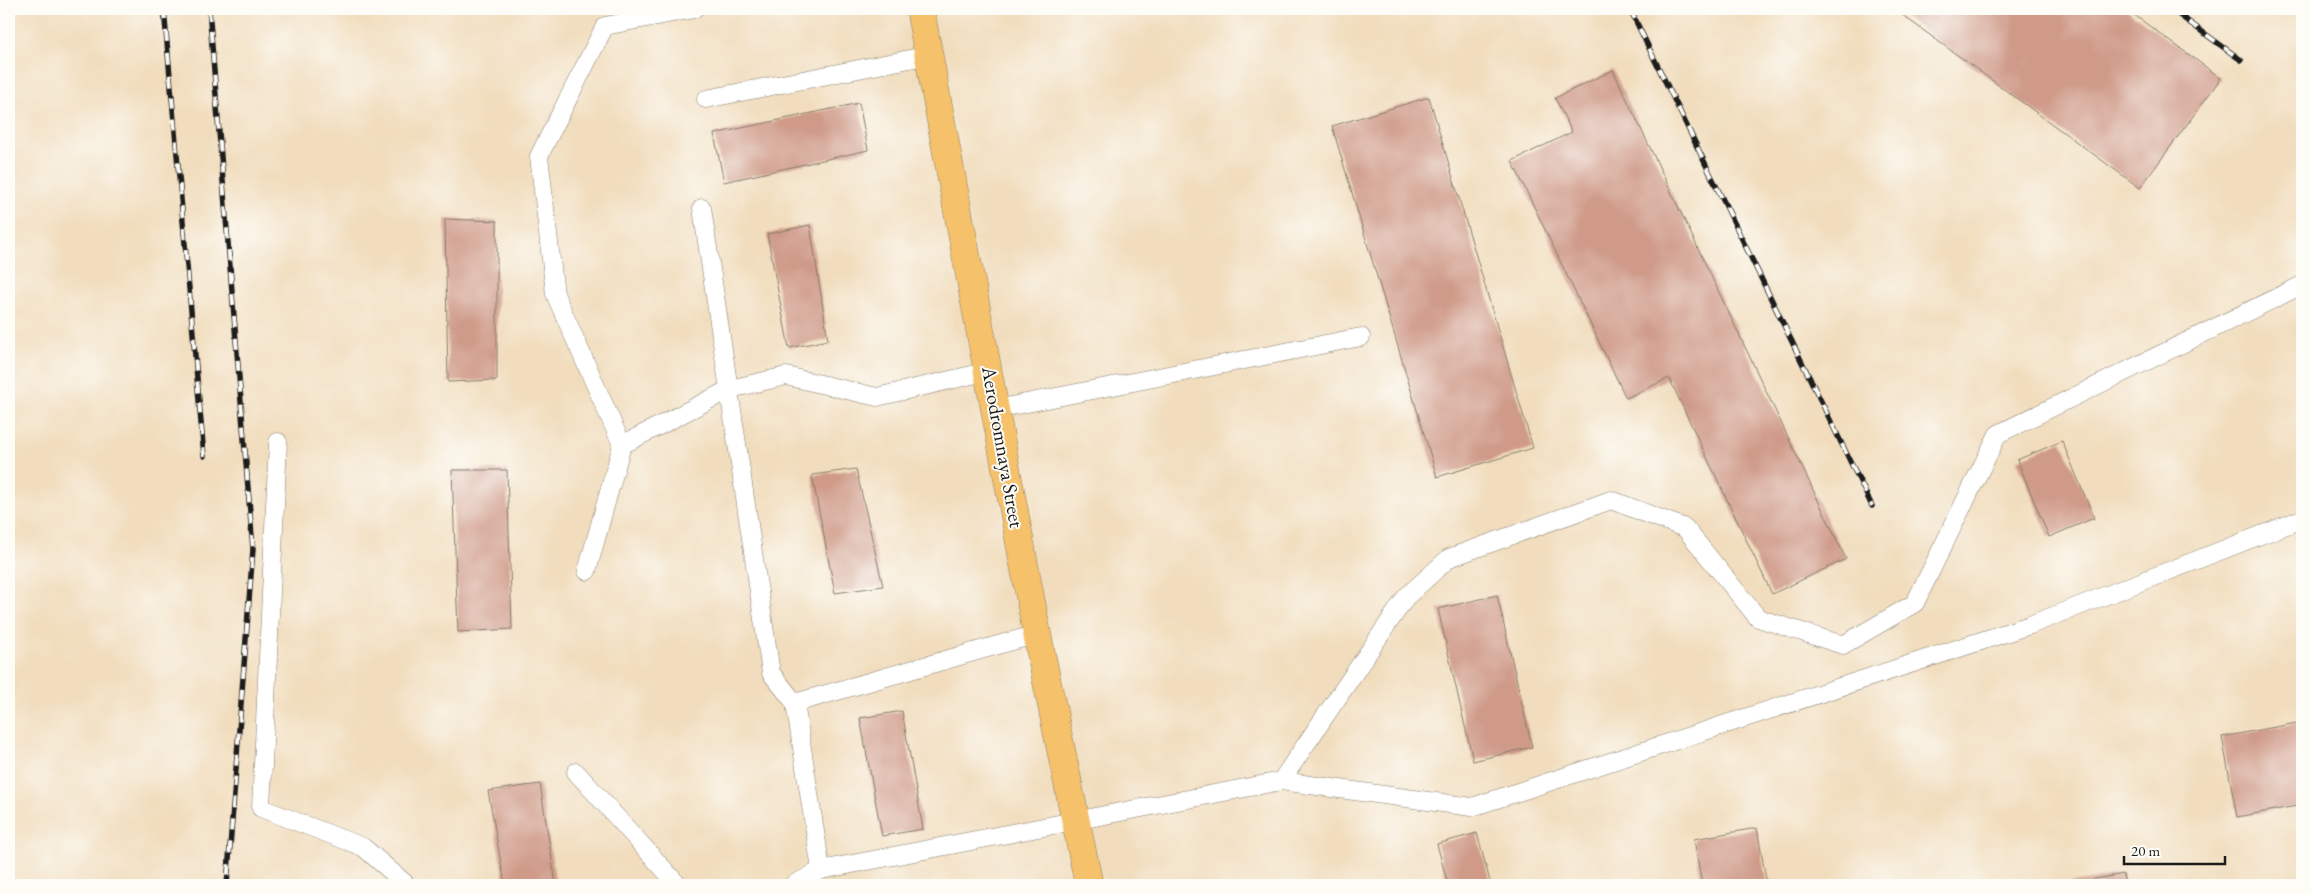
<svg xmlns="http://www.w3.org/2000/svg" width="2311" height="894" font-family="'EB Garamond',serif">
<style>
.building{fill:#cf9a88}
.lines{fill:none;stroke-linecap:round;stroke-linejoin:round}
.service-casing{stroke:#867c6c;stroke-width:19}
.primary-casing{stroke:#867c6c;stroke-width:29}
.service{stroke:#fff;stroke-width:18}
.primary{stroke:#f5c16b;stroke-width:28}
.rail-casing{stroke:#1c1c1c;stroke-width:5.5}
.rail{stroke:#fdfcf7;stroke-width:4;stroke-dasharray:11;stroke-linecap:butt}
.labels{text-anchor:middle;stroke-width:4;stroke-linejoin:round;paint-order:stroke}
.street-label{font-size:20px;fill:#1c1c1c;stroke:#fdfcf7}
</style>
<rect width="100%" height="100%" fill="#fdfcf7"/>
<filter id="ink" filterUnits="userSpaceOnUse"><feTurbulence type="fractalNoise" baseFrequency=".02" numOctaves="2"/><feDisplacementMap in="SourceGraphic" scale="10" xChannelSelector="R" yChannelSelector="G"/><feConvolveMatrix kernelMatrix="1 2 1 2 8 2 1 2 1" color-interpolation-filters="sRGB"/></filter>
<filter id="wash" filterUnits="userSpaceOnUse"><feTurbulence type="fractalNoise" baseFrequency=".0096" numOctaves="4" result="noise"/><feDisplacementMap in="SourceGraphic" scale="20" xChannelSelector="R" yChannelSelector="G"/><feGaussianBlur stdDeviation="1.12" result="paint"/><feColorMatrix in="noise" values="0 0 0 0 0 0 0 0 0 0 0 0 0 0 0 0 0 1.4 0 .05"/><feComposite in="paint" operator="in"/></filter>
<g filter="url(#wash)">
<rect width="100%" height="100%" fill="#f1ddbd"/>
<g id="blocks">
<!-- building -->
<g class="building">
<polygon points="1894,9 2126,9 2221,78 2140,188"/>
<polygon points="1613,70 1846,559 1772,594 1669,378 1626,398 1512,161 1572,132 1555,98"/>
<polygon points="1429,97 1533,448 1437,477 1332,126"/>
<polygon points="859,103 868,150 724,182 714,134"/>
<polygon points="445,219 497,221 497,380 448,382"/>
<polygon points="810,225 828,340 789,348 767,234"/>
<polygon points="2062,441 2094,518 2049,537 2017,460"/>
<polygon points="856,469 883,586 835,593 812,475"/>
<polygon points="452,470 507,470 512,629 458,632"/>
<polygon points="1497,595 1532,747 1473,761 1438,609"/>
<polygon points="902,711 923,829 882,836 860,718"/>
<polygon points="2302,722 2302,805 2237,817 2222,737"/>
<polygon points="540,784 556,885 505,885 488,791"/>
<polygon points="1757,828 1767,885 1702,885 1694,839"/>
<polygon points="1477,833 1491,885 1448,885 1437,844"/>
<polygon points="2123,874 2125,885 2068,885 2068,884"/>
</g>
</g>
</g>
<g filter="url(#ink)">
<use href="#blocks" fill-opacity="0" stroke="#867c6c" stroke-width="1"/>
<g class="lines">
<defs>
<g id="service">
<polyline points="706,99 930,55"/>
<polyline points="702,208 771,673 795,703 1037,634"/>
<polyline points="996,409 1361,337"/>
<polyline points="278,442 261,808 363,847 407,885"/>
<polyline points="622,445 555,294 539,156 605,26 694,9"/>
<polyline points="587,571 622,445 730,389 786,376 877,397 989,371"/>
<polyline points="795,703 821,870"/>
<polyline points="576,772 678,885"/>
<polyline points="1281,781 1406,597 1449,558 1611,500 1685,528 1758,618 1843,645 1915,603 1998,434 2302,285"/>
<polyline points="793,885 821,870 1281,781 1472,807 2030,625 2302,519"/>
</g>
<polyline id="primary" points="920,9 1037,634 1089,885"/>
</defs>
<!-- service casing -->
<use href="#service" class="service-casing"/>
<!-- primary casing -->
<use href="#primary" class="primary-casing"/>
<!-- service -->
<use href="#service" class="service"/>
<!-- primary -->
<use href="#primary" class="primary"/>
<defs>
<g id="rail">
<polyline points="164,9 204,456"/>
<polyline points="209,9 253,549 227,885"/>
<polyline points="1630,9 1872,506"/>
<polyline points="2171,9 2241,60"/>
</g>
</defs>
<!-- rail casing -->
<use href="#rail" class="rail-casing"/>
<!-- rail -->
<use href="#rail" class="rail"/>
</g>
</g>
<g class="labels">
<!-- street labels -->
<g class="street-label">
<text transform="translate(1003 447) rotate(80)" y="7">Aerodromnaya Street</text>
</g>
</g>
<!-- margin -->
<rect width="2311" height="894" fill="none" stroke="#fdfcf7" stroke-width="30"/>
<!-- scale -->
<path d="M2124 856v8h101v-8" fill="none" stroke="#1c1c1c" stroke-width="2.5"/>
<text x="2131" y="856" font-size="15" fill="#1c1c1c" stroke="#fdfcf7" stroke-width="4" paint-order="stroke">20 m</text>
</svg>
